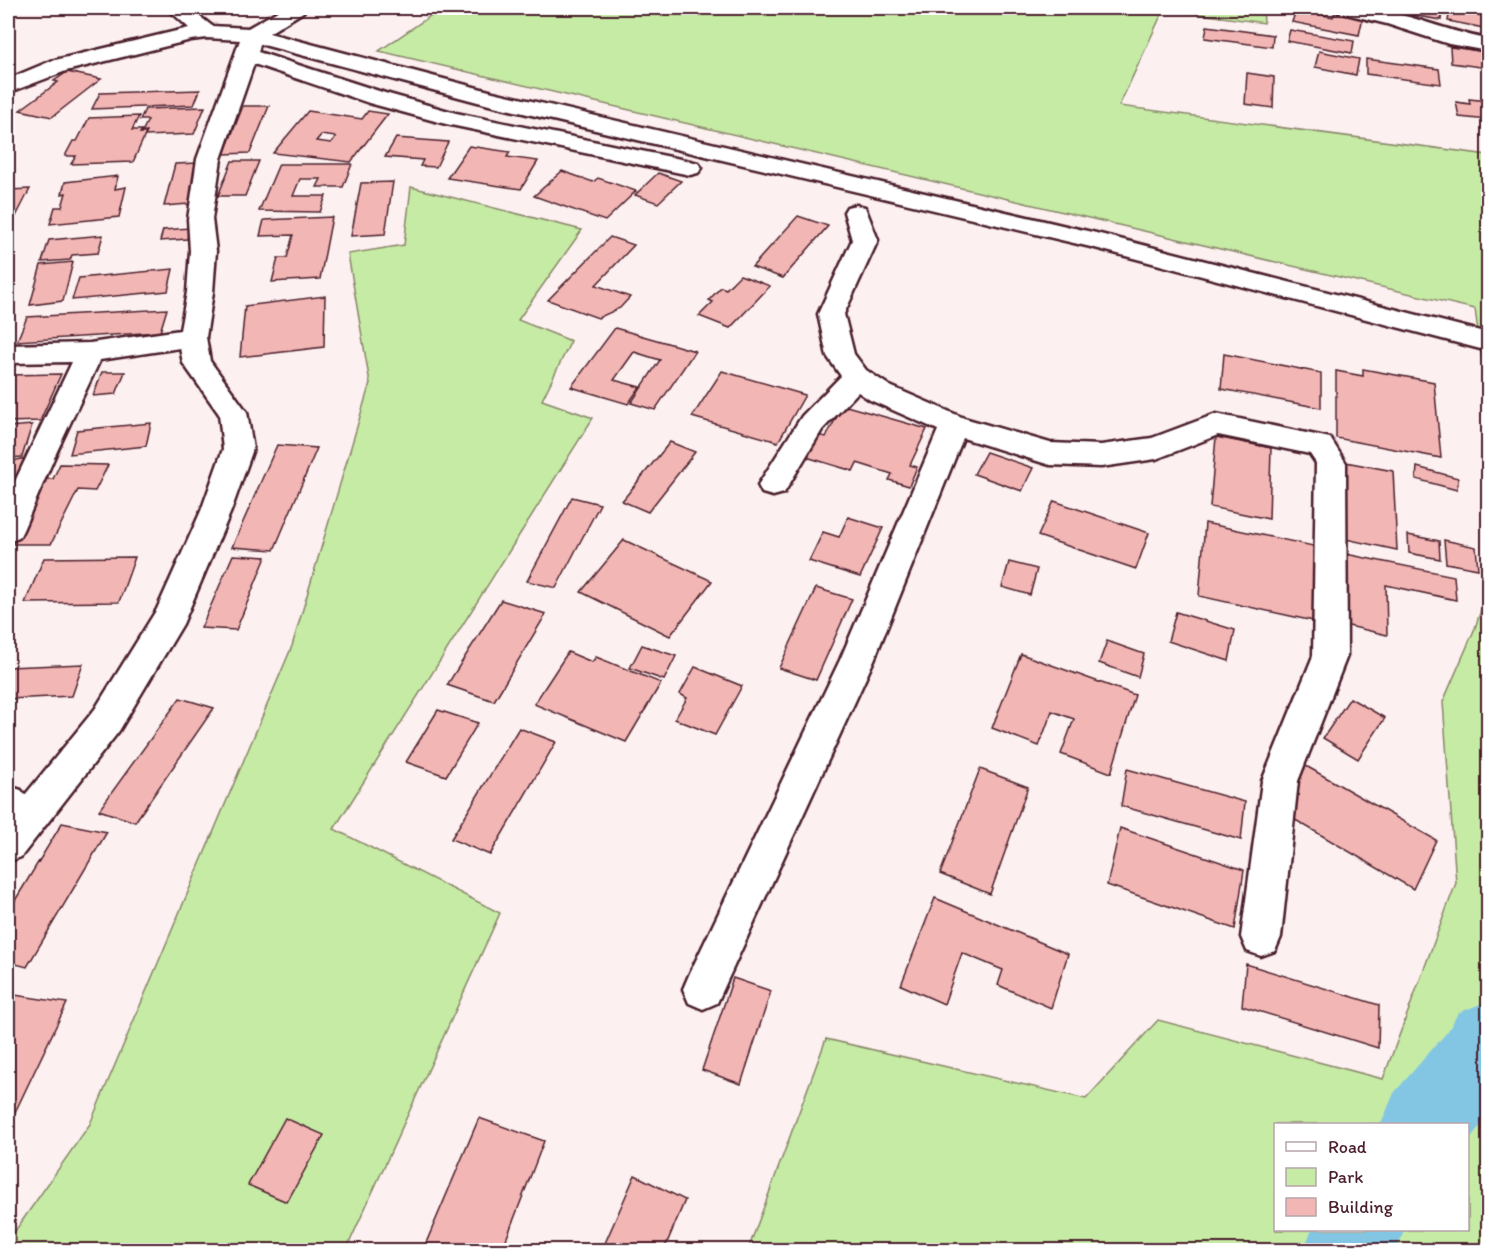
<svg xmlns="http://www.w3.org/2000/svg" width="1496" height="1258" font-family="Itim,sans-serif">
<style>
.green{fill:#c6eba5;stroke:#888568;stroke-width:1.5;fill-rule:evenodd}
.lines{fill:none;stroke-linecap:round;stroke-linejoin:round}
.river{fill:#83c6e4;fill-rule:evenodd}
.building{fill:#f2b6b4;stroke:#4a1f2b;stroke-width:1.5;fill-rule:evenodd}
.minor-casing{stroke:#4a1f2b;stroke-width:5}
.minor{fill:#fff;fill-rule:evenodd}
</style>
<rect width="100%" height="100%" fill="#fcf0f0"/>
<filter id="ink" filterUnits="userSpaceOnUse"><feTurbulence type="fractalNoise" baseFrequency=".0167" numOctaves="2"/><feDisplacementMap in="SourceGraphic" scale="12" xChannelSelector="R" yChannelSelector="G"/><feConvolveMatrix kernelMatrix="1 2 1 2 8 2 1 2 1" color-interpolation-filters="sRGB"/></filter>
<g filter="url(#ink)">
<!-- green -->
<g class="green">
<polygon points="442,8 1263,8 1264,23 1164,9 1119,106 1488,155 1488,406 1475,309 379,51"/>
<polygon points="411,187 582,230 518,320 571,341 542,400 593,418 334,829 500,913 346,1250 8,1250 8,1241 90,1124 292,646 370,383 348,254 404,245"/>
<path d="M1488,589v661h-740l78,-211 260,60 72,-79 225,59 73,-196 -13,-181 32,-74zM1276,1124h192v106h-192z"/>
</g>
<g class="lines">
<!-- river -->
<g class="river">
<polygon points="1488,1001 1488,1116 1468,1141 1468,1124 1381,1124 1394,1093 1448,1031 1458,1013"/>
<polygon points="1312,1230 1404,1230 1397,1250 1303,1250"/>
</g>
</g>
<!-- building -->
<g class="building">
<polygon points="1371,8 1442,8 1441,20"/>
<polygon points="1450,9 1485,16 1484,28 1448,21"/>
<polygon points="1296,10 1333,17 1335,12 1363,17 1359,35 1292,22"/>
<polygon points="1207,26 1273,35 1272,47 1205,38"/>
<polygon points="1290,30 1354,41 1352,53 1287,41"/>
<polygon points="1450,47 1488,52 1488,68 1451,63"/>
<polygon points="1319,51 1359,59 1356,75 1315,67"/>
<polygon points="1366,59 1439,69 1441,84 1366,74"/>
<polygon points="67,72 101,79 52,117 20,110 58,82 54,81"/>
<polygon points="1247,73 1274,77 1273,108 1245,104"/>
<polygon points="200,90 194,105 92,109 100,93"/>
<polygon points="1469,99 1488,101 1488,120 1459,117 1456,102 1470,104"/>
<polygon points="243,106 269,106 250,153 224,154"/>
<polygon points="205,107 194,134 145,136 147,132 142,132 148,120 140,120 145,109"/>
<path d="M308,111l54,8 6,-8 20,3 -37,48 -78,-9zM321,135l15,2 -5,6 -15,-2z"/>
<polygon points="139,116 132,130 142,130 140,133 146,133 133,162 71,164 76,156 65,156 73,141 77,141 89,118"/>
<polygon points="396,138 448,142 436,167 420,166 423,160 385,157"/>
<polygon points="469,146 510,152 507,157 538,161 521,189 447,178"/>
<polygon points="232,161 259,161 245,196 218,196"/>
<polygon points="199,163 189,204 164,206 175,164"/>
<polygon points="279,164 352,164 343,187 317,187 321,179 300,179 293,196 326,196 320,212 259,211"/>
<polygon points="562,171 593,182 598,178 636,191 605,221 534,196"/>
<polygon points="658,173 681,181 658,203 635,195"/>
<polygon points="118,176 115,189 126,187 119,217 50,224 55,207 62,207 66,193 62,194 65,182"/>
<polygon points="393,182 385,234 351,236 361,183"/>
<polygon points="30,189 8,232 8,190"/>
<polygon points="798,216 828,226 783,278 752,267"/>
<polygon points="332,217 320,279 272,282 278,258 287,258 293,235 260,236 264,220"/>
<polygon points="190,228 187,239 160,241 163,230"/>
<polygon points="103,235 98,253 72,255 70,260 42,262 49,240"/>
<polygon points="610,237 634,245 596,285 630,297 620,308 598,318 548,300"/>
<polygon points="73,262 63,301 30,305 41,265"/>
<polygon points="173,269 168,291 72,300 79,278"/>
<polygon points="740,275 770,286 730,328 699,316 713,302 709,300 721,287 726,289"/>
<polygon points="325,296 324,347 240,357 245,306"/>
<polygon points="167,309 160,332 17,341 27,317"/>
<polygon points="615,328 695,351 655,410 631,403 660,360 634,352 614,380 640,387 628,404 571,387"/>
<polygon points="1224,354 1321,373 1321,408 1221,389"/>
<polygon points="1363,369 1434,382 1441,458 1336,438 1336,371 1363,376"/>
<polygon points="722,371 805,395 778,442 692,417"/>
<polygon points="102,372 125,372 116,394 93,396"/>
<polygon points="61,374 40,421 8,422 8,375"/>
<polygon points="843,405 927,429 910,465 917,467 909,486 889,480 892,474 857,463 853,471 803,456 814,434 826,437"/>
<polygon points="151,423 146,446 70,454 77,430"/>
<polygon points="32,425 22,457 8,458 8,427"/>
<polygon points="1216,437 1271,448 1269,519 1210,507"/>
<polygon points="670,442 695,452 648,512 622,501"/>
<polygon points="277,445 317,448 274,550 232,547"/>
<polygon points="986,452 1033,468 1022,491 974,474"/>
<polygon points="30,457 29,479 8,483 8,462"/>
<polygon points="1335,460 1393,471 1397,550 1336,537"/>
<polygon points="60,464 108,465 95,491 78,490 51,544 12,544 46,479 53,479"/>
<polygon points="1417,467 1458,478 1457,490 1416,479"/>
<polygon points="572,497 600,504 556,588 527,581"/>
<polygon points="1054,501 1149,533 1136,569 1038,536"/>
<polygon points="848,517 883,528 860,577 809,561 823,532 839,537"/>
<polygon points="1205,523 1318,547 1318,622 1199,596"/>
<polygon points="1408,535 1439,541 1440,559 1409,553"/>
<polygon points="624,540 712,581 670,636 581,592"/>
<polygon points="1444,540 1476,547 1478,569 1446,563"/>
<polygon points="1336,552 1454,576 1456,600 1386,585 1387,635 1336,623"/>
<polygon points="233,555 266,557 236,630 201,628"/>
<polygon points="135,557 119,602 25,603 44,558"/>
<polygon points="1009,562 1037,569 1030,595 1002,587"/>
<polygon points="816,588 852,599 816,680 779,668"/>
<polygon points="501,600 546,614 494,701 447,685"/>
<polygon points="1176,612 1235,630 1229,661 1168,641"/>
<polygon points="1107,641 1144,654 1138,677 1099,663"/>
<polygon points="642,645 676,656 664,680 630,668"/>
<polygon points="568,652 592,662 596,657 661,683 626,742 534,704"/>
<polygon points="1021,654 1135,695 1111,773 1061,754 1074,719 1052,711 1039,746 992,728"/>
<polygon points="83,664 72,696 8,699 8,667"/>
<polygon points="695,667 742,686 715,735 675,719 687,698 680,694"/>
<polygon points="180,698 214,708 135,822 99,810"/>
<polygon points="1350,698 1385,718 1358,759 1323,738"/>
<polygon points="438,710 478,723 446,776 406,762"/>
<polygon points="519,728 556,742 490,855 451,839"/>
<polygon points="1306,766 1436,840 1413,889 1280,811"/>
<polygon points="980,769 1028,787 990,894 940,874"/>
<polygon points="1127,769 1245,802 1241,840 1121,806"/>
<polygon points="62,823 107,832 27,967 8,962 8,912"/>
<polygon points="1120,828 1244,870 1235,929 1107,885"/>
<polygon points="935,898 1068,954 1051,1008 998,985 1003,970 962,953 944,1004 901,985"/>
<polygon points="1246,964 1379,1005 1378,1048 1242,1006"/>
<polygon points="733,978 771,991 741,1084 702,1070"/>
<polygon points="8,994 67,1003 8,1127"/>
<polygon points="285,1118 324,1135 287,1202 248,1185"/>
<polygon points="479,1118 544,1141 502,1250 423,1250"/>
<polygon points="635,1175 685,1200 664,1250 602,1250"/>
</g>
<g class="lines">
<defs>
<g id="minor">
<polygon points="167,8 189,8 212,26 248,28 283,8 306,8 303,12 269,33 493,92 1096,233 1488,333 1488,351 1095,248 489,105 260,44 258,52 385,93 456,113 690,161 698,163 702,168 698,173 690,175 446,124 369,103 254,64 221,159 212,219 216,251 213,292 206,337 210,361 247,412 253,449 231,511 183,624 119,731 21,857 8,862 8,786 21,790 25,795 95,709 157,609 201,511 223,449 219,414 183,363 180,348 100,360 57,451 23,530 19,538 8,542 8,496 72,362 8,363 8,345 90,343 180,330 187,292 190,251 188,219 197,159 240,40 207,38 191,40 66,71 8,93 8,79 51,61 189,28"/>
<path d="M1335,8c52,-6 102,22 153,31v12l-39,-7 -62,-20 -49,-12z"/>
<polygon points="856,205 865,207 878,240 844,314 854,354 866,370 890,386 964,418 1050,443 1101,445 1152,438 1216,414 1330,438 1346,463 1347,656 1298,781 1281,937 1275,951 1261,956 1247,951 1241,937 1262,781 1313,656 1316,463 1310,454 1218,435 1156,459 1101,467 1050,465 963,438 874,660 717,1003 703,1009 689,1003 683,989 689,975 840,660 938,430 870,400 858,392 822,430 784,493 773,496 762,493 758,485 802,416 841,376 827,356 818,314 852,240 844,212 847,207"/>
</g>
</defs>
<!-- minor casing -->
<use href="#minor" class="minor-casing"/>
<!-- minor -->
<use href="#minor" class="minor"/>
</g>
</g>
<!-- margin -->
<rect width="1496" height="1258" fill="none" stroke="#fff" stroke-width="30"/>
<rect x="15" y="15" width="1466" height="1228" fill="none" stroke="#4a1f2b" stroke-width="2" filter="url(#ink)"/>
<!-- legend -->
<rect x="1274" y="1123" width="195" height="108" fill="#ffffff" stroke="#b7a5aa" stroke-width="1.5"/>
<rect x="1286" y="1142" width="30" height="9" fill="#ffffff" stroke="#b7a5aa" stroke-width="1.5"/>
<text x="1328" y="1153" font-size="18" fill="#4a1f2b">Road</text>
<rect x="1286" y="1168" width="30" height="18" fill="#c6eba5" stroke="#b7a5aa" stroke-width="1.5"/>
<text x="1328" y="1183" font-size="18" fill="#4a1f2b">Park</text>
<rect x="1286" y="1198" width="30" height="18" fill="#f2b6b4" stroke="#b7a5aa" stroke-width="1.5"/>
<text x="1328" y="1213" font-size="18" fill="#4a1f2b">Building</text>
</svg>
